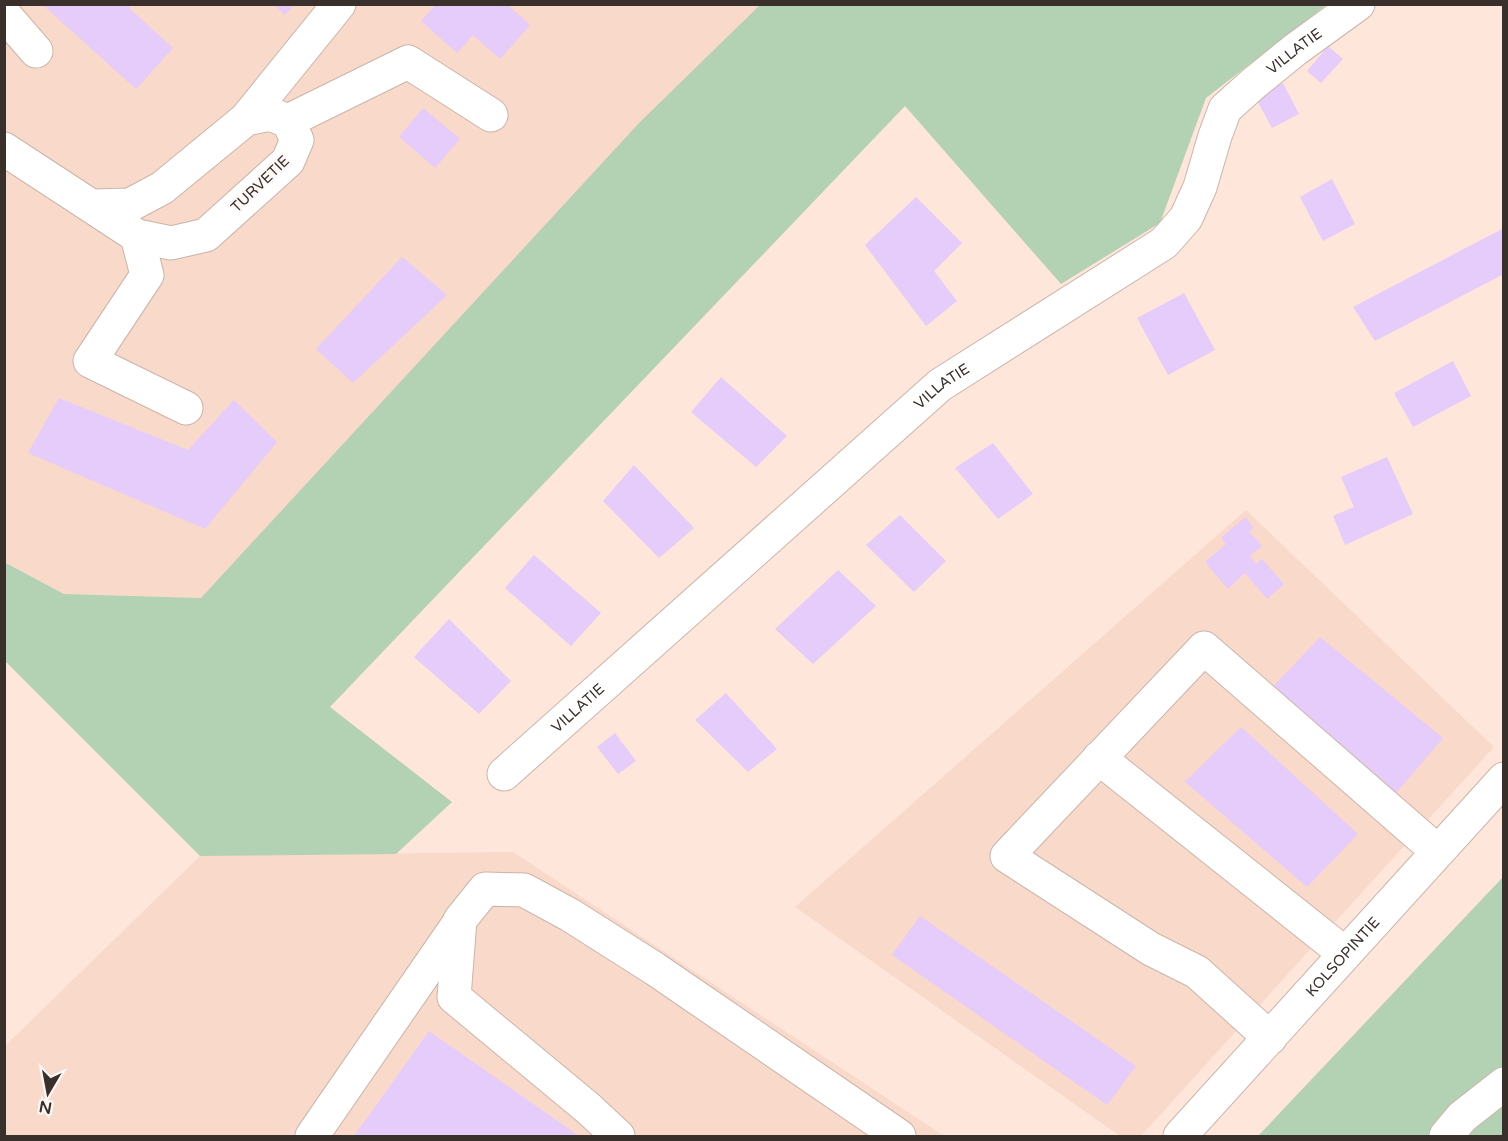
<svg xmlns="http://www.w3.org/2000/svg" width="1508" height="1141" font-family="'Varela Round',sans-serif">
<style>
.built{fill:#f8d9ca}
.green{fill:#b3d1b3}
.building{fill:#e5ccfa}
.lines{fill:none;stroke-linecap:round;stroke-linejoin:round}
.minor-casing{stroke:#cbb4a9;stroke-width:35}
.minor{stroke:#fff;stroke-width:33}
.labels{text-anchor:middle;stroke-width:4.5;stroke-linejoin:round;paint-order:stroke}
.street-label{font-size:15px;fill:#392f2b;stroke:#fdf8f5}
</style>
<rect width="100%" height="100%" fill="#ffe6da"/>
<!-- built -->
<g class="built">
<polygon points="4,5 773,5 201,598 64,594 5,562"/>
<polygon points="1246,510 1494,747 1141,1136 1120,1136 795,907"/>
<polygon points="513,852 944,1136 5,1136 5,1046 200,856"/>
</g>
<!-- green -->
<g class="green">
<polygon points="760,5 1326,5 1206,98 1160,223 1061,284 905,106 330,707 452,802 396,854 200,856 5,661 4,562 64,594 201,598 640,122"/>
<polygon points="1503,877 1503,1136 1258,1136"/>
</g>
<!-- building -->
<g class="building">
<polygon points="273,4 295,4 285,15"/>
<polygon points="436,4 507,4 530,25 500,59 473,35 457,53 421,21"/>
<polygon points="43,5 132,5 129,8 173,48 136,89"/>
<polygon points="1328,46 1343,59 1321,83 1307,71"/>
<polygon points="1283,83 1299,114 1272,128 1255,97"/>
<polygon points="423,108 460,139 435,168 399,137"/>
<polygon points="1332,179 1355,224 1323,241 1300,197"/>
<polygon points="916,197 962,243 934,271 957,301 926,326 865,245"/>
<polygon points="1504,228 1504,274 1375,341 1353,307"/>
<polygon points="402,257 447,295 353,383 316,349"/>
<polygon points="1184,293 1215,350 1168,375 1137,318"/>
<polygon points="1453,361 1471,396 1413,427 1394,393"/>
<polygon points="721,377 787,436 756,467 691,412"/>
<polygon points="59,398 188,450 234,400 277,442 205,529 28,453"/>
<polygon points="993,443 1033,494 998,519 955,468"/>
<polygon points="1387,457 1413,514 1345,545 1333,516 1354,507 1341,477"/>
<polygon points="634,465 694,528 659,558 603,501"/>
<polygon points="900,515 946,561 914,592 866,545"/>
<polygon points="1245,517 1254,528 1249,531 1262,546 1250,556 1256,564 1262,559 1284,584 1267,599 1245,573 1228,589 1205,562 1226,544 1221,538"/>
<polygon points="534,555 601,613 571,646 505,588"/>
<polygon points="838,570 876,606 813,664 775,629"/>
<polygon points="449,619 511,681 479,714 414,657"/>
<polygon points="1320,637 1443,738 1391,799 1268,692"/>
<polygon points="726,693 777,749 748,772 695,720"/>
<polygon points="1241,727 1358,834 1307,887 1185,782"/>
<polygon points="615,733 636,761 618,774 597,747"/>
<polygon points="920,916 1136,1066 1107,1105 892,955"/>
<polygon points="429,1031 579,1136 354,1136"/>
</g>
<g class="lines">
<defs>
<g id="minor">
<polyline points="4,14 36,51"/>
<polyline points="246,119 339,4"/>
<polyline points="288,121 408,62 491,115"/>
<polyline points="4,149 137,236 171,243 206,235 288,161 297,140 288,121 270,114 246,119 162,188 130,205 93,206"/>
<polyline points="137,236 147,275 90,361 186,408"/>
<polyline points="1099,758 1344,953"/>
<path id="s1" d="M504,774l436,-389 224,-142 22,-25 14,-31 15,-51 10,-27 29,-26 42,-34 62,-45"/>
<polyline points="1270,1038 1197,972 1151,949 1007,856 1204,648 1437,851"/>
<polyline points="312,1136 459,923"/>
<polyline points="618,1136 589,1109 454,997 460,920 485,889 524,890 570,915 655,969 899,1136"/>
<path id="s2" d="M1180,1136l324,-357"/>
<polyline points="1446,1136 1462,1117 1504,1084"/>
</g>
</defs>
<!-- minor casing -->
<use href="#minor" class="minor-casing"/>
<!-- minor -->
<use href="#minor" class="minor"/>
</g>
<g class="labels">
<!-- street labels -->
<g class="street-label">
<text dy="5" stroke="none"><textPath href="#s1" startOffset="1089">VILLATIE</textPath></text>
<text transform="translate(260 184) rotate(-44)" y="5">TURVETIE</text>
<text dy="5" stroke="none"><textPath href="#s1" startOffset="585">VILLATIE</textPath></text>
<text dy="5" stroke="none"><textPath href="#s1" startOffset="99">VILLATIE</textPath></text>
<text dy="5" stroke="none"><textPath href="#s2" startOffset="242">KOLSOPINTIE</textPath></text>
</g>
</g>
<!-- border -->
<rect width="1508" height="1141" fill="none" stroke="#392f2b" stroke-width="12"/>
<!-- north arrow -->
<g transform="translate(48 1093) rotate(190)" stroke="#fdf8f5" stroke-width="4.5" paint-order="stroke">
<path d="M0-4.5L10 22L0 15L-10 22Z" fill="#392f2b"/>
<text y="-9" font-size="16" font-weight="bold" text-anchor="middle" fill="#392f2b">N</text>
</g>
</svg>
